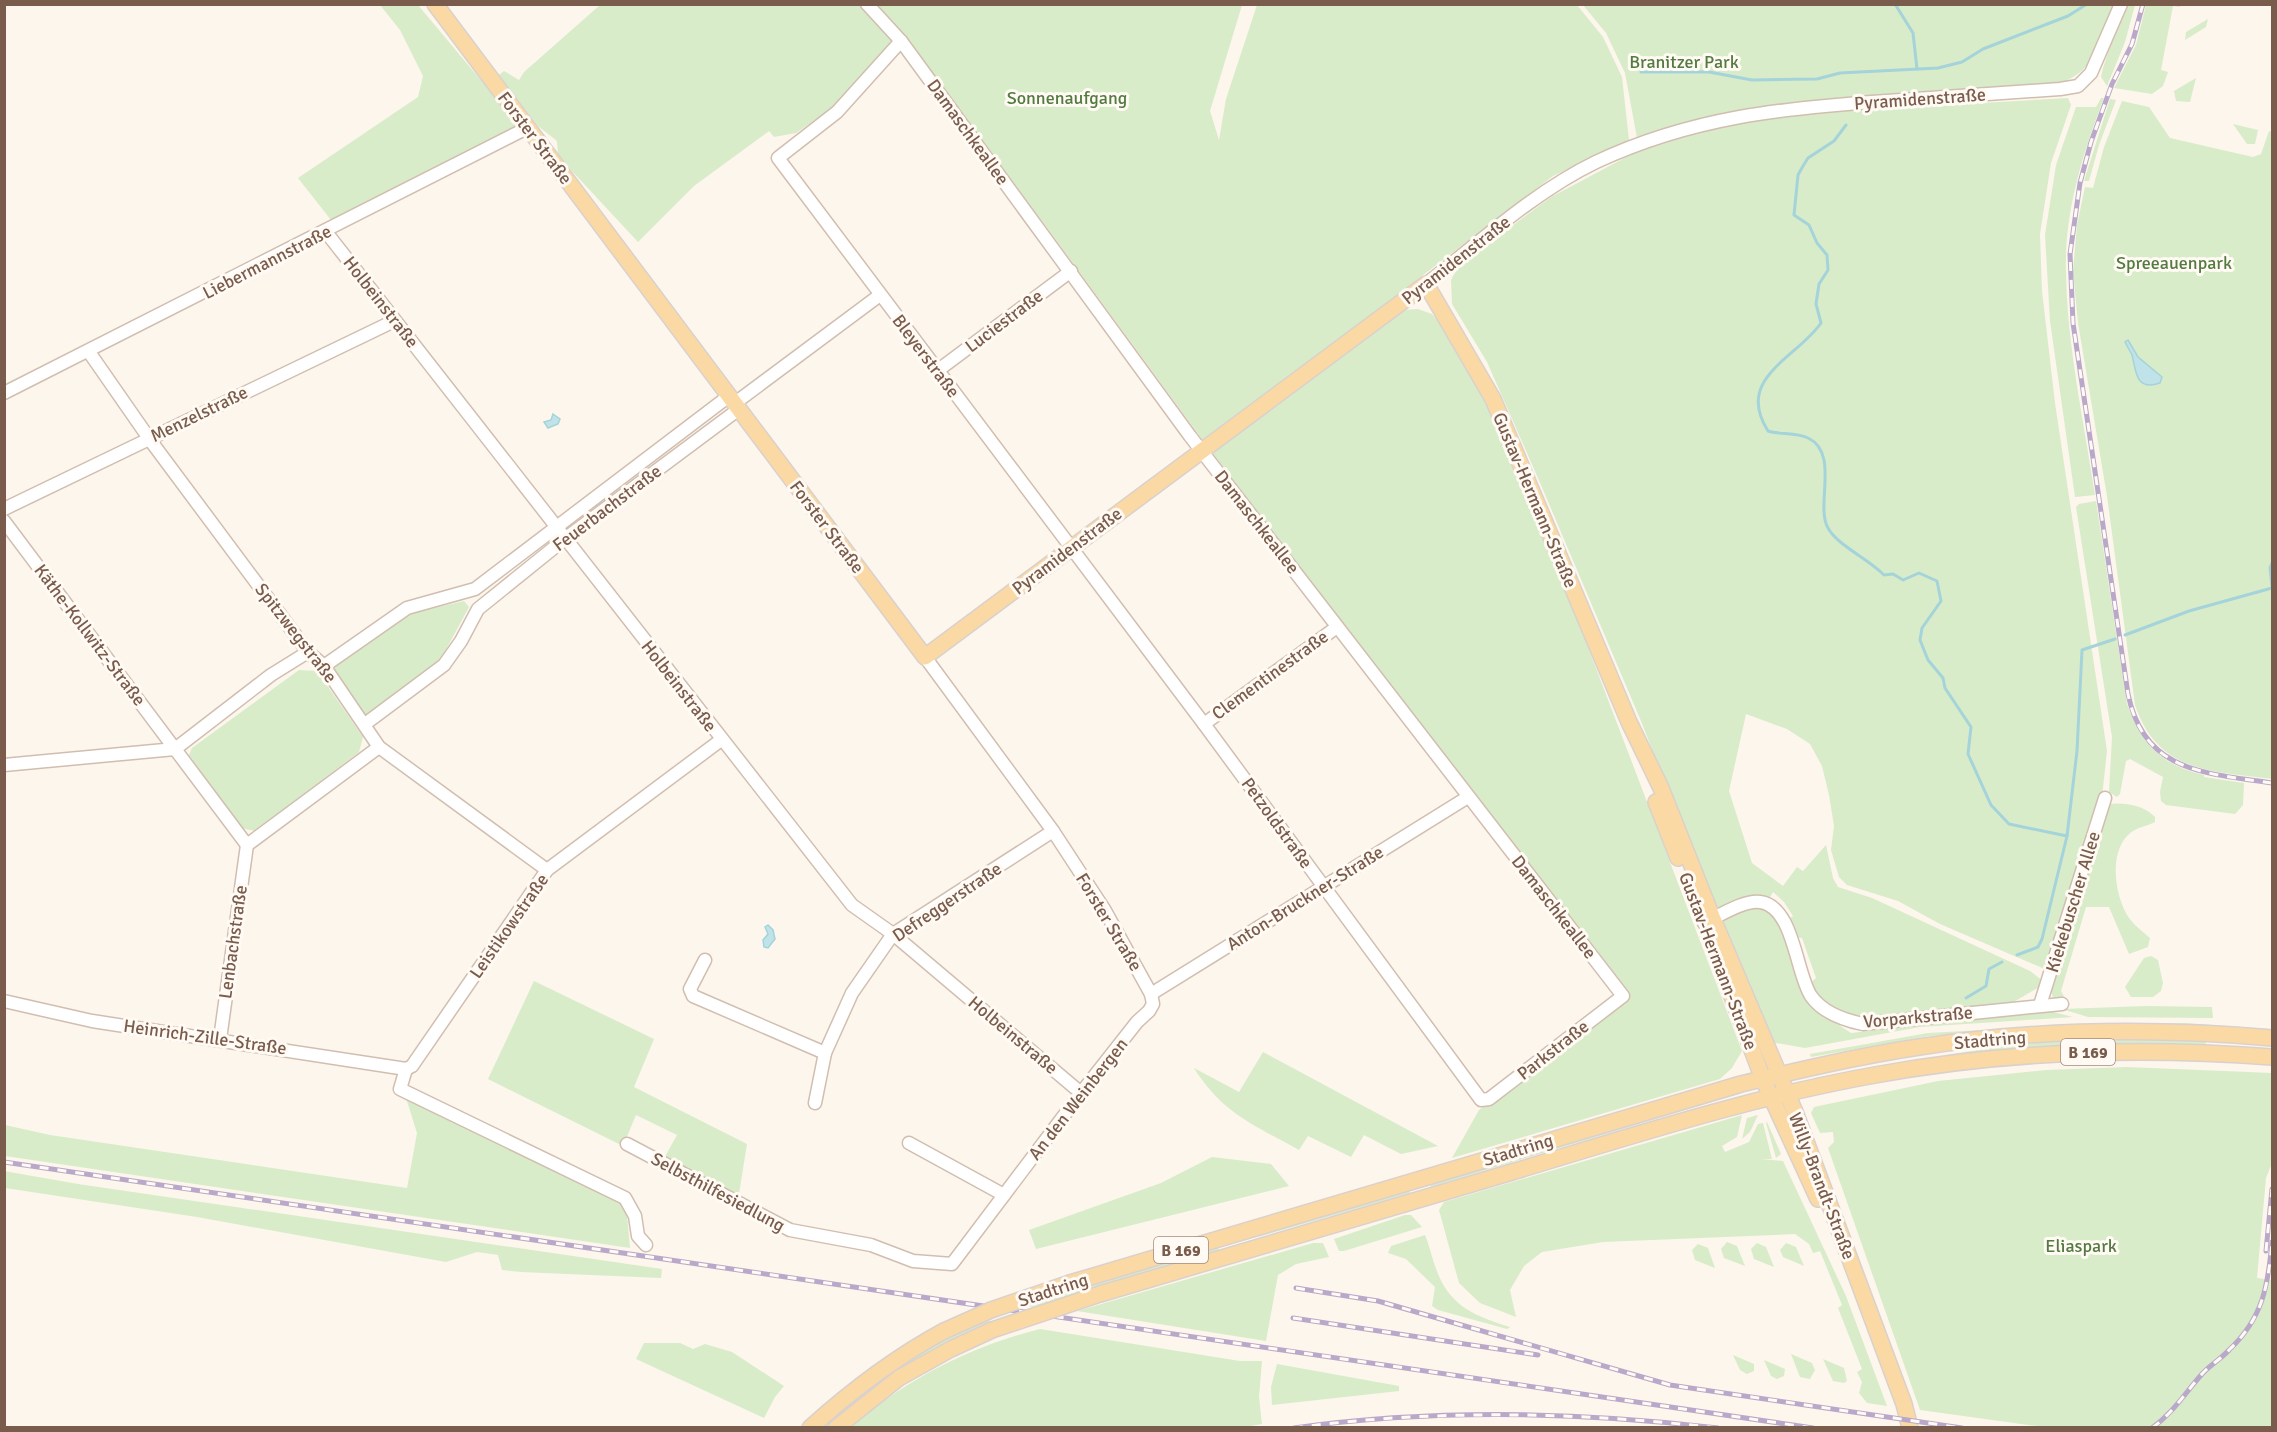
<svg xmlns="http://www.w3.org/2000/svg" width="2277" height="1432" font-family="Signika,sans-serif">
<style>
.green{fill:#d8ecc9}
.water{fill:#bfe3e8;stroke:#a5d3da;stroke-width:1.5}
.lines{fill:none;stroke-linecap:round;stroke-linejoin:round}
.stream{stroke:#a5d3da;stroke-width:3}
.minor-casing{stroke:#d1beb0;stroke-width:15}
.major-casing{stroke:#dad1cd;stroke-width:18}
.minor{stroke:#fff;stroke-width:12}
.major{stroke:#fbd9a5;stroke-width:15}
.rail-casing{stroke:#b9a8c9;stroke-width:5}
.rail{stroke:#fffaf3;stroke-width:3;stroke-dasharray:9;stroke-linecap:butt}
.major-bridge-casing{stroke:#dad1cd;stroke-width:18;stroke-linecap:butt}
.major-bridge{stroke:#fbd9a5;stroke-width:15}
.labels{text-anchor:middle;stroke-width:6;stroke-linejoin:round;paint-order:stroke}
.shield{fill:#fffaf3;stroke:#a28b7f;stroke-width:1.5}
.shield-label{font-size:16px;font-weight:bold;fill:#7a5c4d}
.park-label{font-size:18px;fill:#537a41;stroke:#fffaf3}
.street-label{font-size:18px;fill:#7a5c4d;stroke:#fffaf3}
</style>
<rect width="100%" height="100%" fill="#fdf6ec"/>
<!-- green -->
<g class="green">
<polygon points="380,5 418,5 520,127 346,217 331,220 298,178 418,97 423,76 400,30"/>
<polygon points="600,5 863,5 895,42 834,107 796,133 774,137 769,131 694,186 638,242 558,156 557,141 538,126 499,75 504,71 519,80 524,72"/>
<polygon points="878,5 1242,5 1210,111 1219,140 1226,99 1257,5 1577,5 1603,37 1622,77 1629,140 1553,176 1204,442 1048,229"/>
<path d="M1583,5h533c-14,32 -19,66 -56,78l-306,24 -75,17 -42,14 -12,-65 -19,-40z"/>
<polygon points="2129,5 2135,5 2125,42 2107,86 2101,77 2103,68 2120,16"/>
<polygon points="2146,5 2181,5 2180,7 2173,6 2161,70 2168,72 2163,86 2152,94 2114,88 2136,45"/>
<polygon points="2208,19 2206,27 2185,40 2186,32"/>
<polygon points="2196,78 2190,102 2176,101 2174,91"/>
<path d="M2068,98l3,7 -20,58 -11,71 2,57 13,112 52,348 -5,46 -55,173 -107,-46 -42,-23 -51,-16 -8,-8 -8,-27 3,-24 -5,-31 -7,-29 -12,-22 -23,-15 -41,-15 -17,77 23,72 31,23 14,-19 6,4 23,-26 7,33 5,9 34,11 158,73 13,10 -2,5 -29,17 -142,16c-27,-3 -47,-12 -60,-36l6,-5 -14,-40 -8,-1 -7,-17 6,-4 -9,-14 -11,-10 -4,7 39,103 14,12 29,19 198,-22 24,6 -153,10 -115,21 -35,-6 -42,-98 -87,-223 -100,-236 -54,-123 -35,-58 -1,-24 8,-15 92,-68 83,-44 76,-25 82,-14z"/>
<path d="M2101,98h3c-21,54 -40,115 -38,174 1,74 18,150 29,223l-20,2 -25,-176 -5,-86 11,-70 20,-58h20z"/>
<polygon points="2110,99 2116,100 2099,145 2089,181 2084,181"/>
<path d="M2122,101l27,6 21,31 83,19 8,-3 8,-23 3,1v647c-60,-8 -114,-6 -137,-74l-28,-209 -29,-173 -5,-52 4,-46 8,-38 8,1 11,-41z"/>
<polygon points="2233,124 2258,130 2255,144 2247,144"/>
<polygon points="1418,309 1432,314 1441,325 1484,400 1530,495 1742,1051 1732,1068 1720,1079 1452,1158 1479,1110 1628,997 1211,451 1402,310"/>
<path d="M2096,501l31,203c15,40 34,61 77,71v2l40,6 -1,22 -8,9 -69,-9 -5,-4 -1,-9 3,-15 -33,-18 -4,2 -6,33 -3,3 -8,-5 3,-55 -36,-230 3,-3z"/>
<polygon points="464,601 469,607 443,655 429,670 365,716 330,670 409,614"/>
<polygon points="299,670 317,671 363,737 359,752 255,831 241,828 189,755 192,748"/>
<path d="M2108,804c16,-2 36,1 47,13v5c-8,4 -20,6 -26,12 -21,19 -14,63 0,84 6,8 14,14 21,20l-2,9 -19,7 -20,-47h-23l-25,84 5,9h-12l-4,-12z"/>
<polygon points="2151,956 2158,960 2163,983 2161,991 2153,997 2131,997 2125,987 2144,958"/>
<polygon points="534,981 654,1039 634,1087 747,1144 738,1200 662,1162 677,1135 636,1115 623,1146 488,1079"/>
<polygon points="2146,1006 2212,1007 2213,1018 2088,1017 2062,1009"/>
<polygon points="2109,1023 2184,1023 2272,1029 2272,1031 2014,1030 1929,1036 1811,1057 1810,1054 1928,1033"/>
<polygon points="2147,1038 2204,1039 2207,1041 2204,1046 1815,1081 1814,1078 1994,1047 2067,1040"/>
<path d="M1263,1052l175,94 -37,8 -37,-19 -13,22 -43,-21 -9,14c-45,-25 -77,-37 -105,-82l45,24z"/>
<polygon points="2127,1067 2272,1073 2272,1163 2266,1178 2257,1278 2272,1280 2272,1427 2044,1427 1920,1410 1828,1148 1834,1142 1833,1132 1820,1133 1811,1113 1814,1107 1938,1081 2046,1070"/>
<polygon points="1738,1091 1739,1094 1430,1187 1432,1184"/>
<polygon points="406,1098 621,1203 627,1214 630,1248 5,1156 5,1125 50,1135 407,1188 417,1133"/>
<polygon points="1742,1115 1737,1137 1722,1146 1725,1152 1749,1142 1758,1124 1763,1123 1772,1159 1761,1159 1783,1161 1846,1296 1887,1406 1867,1403 1859,1393 1862,1382 1857,1372 1862,1369 1838,1308 1842,1305 1820,1251 1813,1253 1809,1244 1795,1234 1603,1242 1542,1252 1524,1266 1510,1290 1516,1317 1480,1303 1459,1283 1439,1210 1444,1202"/>
<polygon points="1758,1115 1750,1132 1742,1139 1747,1118"/>
<polygon points="1767,1122 1781,1154 1776,1158 1766,1123"/>
<polygon points="1212,1157 1271,1164 1289,1186 1036,1249 1029,1230 1161,1183"/>
<polygon points="4,1171 78,1184 662,1269 661,1278 521,1272 502,1270 498,1255 477,1252 446,1262 197,1217 5,1188"/>
<polygon points="1406,1190 1411,1193 1258,1237 1261,1233"/>
<polygon points="1405,1215 1411,1215 1422,1227 1344,1251 1339,1251 1334,1239"/>
<path d="M1425,1235c5,12 8,27 13,39 14,34 40,43 72,53l-3,2 -69,-19 -6,-4 3,-19 -29,-28 -18,-6 3,-7z"/>
<polygon points="1727,1242 1737,1246 1745,1266 1724,1258 1721,1249"/>
<polygon points="1313,1243 1323,1243 1329,1257 1296,1264 1278,1275 1266,1341 1077,1311"/>
<polygon points="1757,1243 1766,1247 1774,1267 1754,1259 1751,1249"/>
<polygon points="1786,1243 1796,1247 1804,1266 1783,1257 1780,1250"/>
<polygon points="1698,1244 1708,1248 1715,1268 1695,1260 1692,1250"/>
<polygon points="1216,1246 1219,1248 1218,1251 1033,1307 1022,1305"/>
<path d="M984,1320l9,2c-63,26 -116,59 -166,105l-6,1c49,-47 102,-80 163,-108z"/>
<path d="M1040,1329l200,32h22l-3,36 3,27 -23,4 -388,-1c56,-48 118,-80 189,-98z"/>
<polygon points="644,1343 680,1343 693,1349 705,1344 732,1352 784,1386 775,1397 764,1418 636,1359"/>
<polygon points="1791,1354 1812,1363 1815,1370 1810,1379 1800,1377"/>
<polygon points="1733,1355 1754,1364 1754,1371 1747,1374 1740,1370"/>
<polygon points="1823,1359 1844,1368 1847,1381 1844,1383 1833,1381"/>
<polygon points="1764,1360 1785,1369 1784,1376 1777,1379 1771,1376"/>
<polygon points="1277,1364 1399,1386 1399,1391 1272,1405 1271,1387"/>
</g>
<!-- water -->
<g class="water">
<path d="M2128,340l10,17 24,20 -2,6c-25,9 -24,-13 -28,-28 -2,-4 -5,-9 -7,-13z"/>
<polygon points="553,414 560,419 558,424 548,428 544,422 551,420"/>
<polygon points="768,925 773,930 775,939 768,948 764,947 763,940 768,934 765,927"/>
</g>
<g class="lines">
<!-- stream -->
<g class="stream">
<polyline points="1895,4 1913,33 1917,69"/>
<polyline points="1641,72 1709,72 1752,80 1817,79 1840,73 1938,68 1962,62 1983,49 2068,16 2087,4"/>
<path d="M1846,125l-12,16 -26,17 -5,8 -5,9 -4,40 15,10 8,18 10,12 1,15 -9,14 -3,20 5,19c-24,35 -87,55 -53,108 13,4 27,1 40,7 32,15 7,68 20,90 9,17 42,32 56,47l9,-1 10,6 16,-7 18,8 4,20 -19,27 -2,12 8,20 15,18 2,10 26,39 -3,27 23,51 18,19 58,12 10,-85 5,-101 33,-11"/>
<polyline points="2272,563 2270,568 2272,586"/>
<polyline points="2125,635 2189,611 2272,588"/>
<polyline points="2017,955 2038,947 2042,939 2067,836"/>
<polyline points="1966,998 1986,986 1989,969 2002,962"/>
</g>
<defs>
<g id="minor">
<polyline points="867,4 901,41"/>
<polygon points="901,41 1190,436 1623,996 1489,1099 1481,1100 1204,724 778,158 837,112"/>
<polyline points="326,232 852,905 893,934 1081,1093"/>
<path d="M1426,284c54,-42 108,-92 170,-122 96,-45 187,-54 291,-61 58,-4 115,-8 173,-12l18,-3 13,-13 30,-69"/>
<polyline points="89,352 153,444 308,652 324,666 379,747 547,870"/>
<polyline points="937,371 1071,271"/>
<polyline points="4,393 527,128"/>
<polyline points="735,403 880,295"/>
<polyline points="4,509 394,321"/>
<polyline points="4,521 247,845"/>
<polyline points="324,666 407,608 475,589 729,396"/>
<polyline points="365,724 444,665 461,641 478,609 566,538 739,409"/>
<polyline points="1204,724 1337,627"/>
<polyline points="4,765 175,749 271,675 308,652"/>
<path d="M1704,923c15,-7 39,-23 56,-21 34,4 36,72 51,94 12,17 32,24 52,28l199,-20"/>
<polyline points="705,960 690,989 693,996 825,1053"/>
<polyline points="1151,994 1468,797"/>
<polyline points="4,1001 92,1021 406,1069"/>
<polyline points="2040,1005 2105,798"/>
<polyline points="220,1039 247,845 379,747"/>
<polyline points="406,1069 412,1066 547,870 721,740"/>
<polyline points="406,1069 400,1089 625,1198 635,1216 638,1236 646,1245"/>
<polyline points="815,1103 825,1053 852,993 893,934 1053,831"/>
<polyline points="909,1143 1004,1195"/>
<polyline points="627,1144 790,1230 871,1245 913,1261 952,1264 1081,1093 1137,1022 1149,1011 1153,1004 1151,994 1104,909 1053,831 925,657"/>
</g>
<g id="major">
<polyline points="435,4 925,657 1426,284 1493,399 1629,722 1661,788 1713,919 1795,1112 1904,1404 1910,1428"/>
<polyline points="1656,802 1678,858"/>
<polyline points="1708,933 1763,1079 1818,1199"/>
<path d="M1070,1283l671,-199c59,-14 118,-28 178,-37 116,-18 237,-19 353,-9"/>
<path d="M1100,1294c138,-41 275,-82 412,-122 120,-36 239,-75 363,-97 131,-24 265,-28 397,-18"/>
<path d="M810,1428c42,-38 84,-70 134,-97"/>
<polyline points="836,1428 899,1378 951,1349"/>
</g>
</defs>
<!-- minor casing -->
<use href="#minor" class="minor-casing"/>
<!-- major casing -->
<use href="#major" class="major-casing"/>
<!-- minor -->
<use href="#minor" class="minor"/>
<!-- major -->
<use href="#major" class="major"/>
<defs>
<g id="rail">
<path d="M2143,4l-11,40 -20,40 -21,58 -11,41 -10,71 3,69 55,371c16,79 78,79 144,89"/>
<polyline points="4,1162 1813,1428"/>
<polyline points="2266,1251 2272,1189"/>
<polyline points="1296,1288 1378,1301 1670,1385 1962,1428"/>
<polyline points="1293,1318 1538,1355"/>
<path d="M1294,1428c137,-19 286,-16 424,0"/>
<path d="M2152,1428c21,-15 33,-35 50,-54 8,-9 19,-15 27,-24 34,-32 39,-64 43,-108"/>
</g>
</defs>
<!-- rail casing -->
<use href="#rail" class="rail-casing"/>
<!-- rail -->
<use href="#rail" class="rail"/>
<defs>
<g id="major-bridge">
<polyline points="944,1331 991,1310 1070,1283"/>
<polyline points="951,1349 992,1330 1100,1294"/>
</g>
</defs>
<!-- major-bridge casing -->
<use href="#major-bridge" class="major-bridge-casing"/>
<!-- major-bridge -->
<use href="#major-bridge" class="major-bridge"/>
</g>
<g class="labels">
<!-- shield labels -->
<g class="shield">
<rect x="2061" y="1039" width="54" height="26" rx="4.5"/>
<rect x="1154" y="1237" width="54" height="26" rx="4.5"/>
</g>
<g class="shield-label">
<text x="2088" y="1058">B 169</text>
<text x="1181" y="1256">B 169</text>
</g>
<!-- park labels -->
<g class="park-label">
<text x="1684" y="68">Branitzer Park</text>
<text x="1067" y="104">Sonnenaufgang</text>
<text x="2174" y="269">Spreeauenpark</text>
<text x="2081" y="1252">Eliaspark</text>
</g>
<!-- street labels -->
<g class="street-label">
<text transform="translate(1920 99) rotate(-4)" y="6">Pyramidenstraße</text>
<text transform="translate(968 132) rotate(54)" y="6">Damaschkeallee</text>
<text transform="translate(535 138) rotate(53)" y="6">Forster Straße</text>
<text transform="translate(1456 260) rotate(-38)" y="6">Pyramidenstraße</text>
<text transform="translate(267 262) rotate(-27)" y="6">Liebermannstraße</text>
<text transform="translate(381 302) rotate(52)" y="6">Holbeinstraße</text>
<text transform="translate(1004 321) rotate(-37)" y="6">Luciestraße</text>
<text transform="translate(926 356) rotate(53)" y="6">Bleyerstraße</text>
<text transform="translate(199 414) rotate(-26)" y="6">Menzelstraße</text>
<text transform="translate(1535 500) rotate(67)" y="6">Gustav-Hermann-Straße</text>
<text transform="translate(607 508) rotate(-37)" y="6">Feuerbachstraße</text>
<text transform="translate(1257 522) rotate(52)" y="6">Damaschkeallee</text>
<text transform="translate(827 527) rotate(53)" y="6">Forster Straße</text>
<text transform="translate(1067 551) rotate(-37)" y="6">Pyramidenstraße</text>
<text transform="translate(296 633) rotate(52)" y="6">Spitzwegstraße</text>
<text transform="translate(90 635) rotate(53)" y="6">Käthe-Kollwitz-Straße</text>
<text transform="translate(1270 675) rotate(-36)" y="6">Clementinestraße</text>
<text transform="translate(679 686) rotate(52)" y="6">Holbeinstraße</text>
<text transform="translate(1277 823) rotate(54)" y="6">Petzoldstraße</text>
<text transform="translate(1305 898) rotate(-32)" y="6">Anton-Bruckner-Straße</text>
<text transform="translate(947 902) rotate(-34)" y="6">Defreggerstraße</text>
<text transform="translate(2073 902) rotate(-73)" y="6">Kiekebuscher Allee</text>
<text transform="translate(1554 907) rotate(52)" y="6">Damaschkeallee</text>
<text transform="translate(1109 922) rotate(59)" y="6">Forster Straße</text>
<text transform="translate(509 926) rotate(-55)" y="6">Leistikowstraße</text>
<text transform="translate(233 942) rotate(-82)" y="6">Lenbachstraße</text>
<text transform="translate(1718 961) rotate(69)" y="6">Gustav-Hermann-Straße</text>
<text transform="translate(1918 1017) rotate(-5)" y="6">Vorparkstraße</text>
<text transform="translate(1013 1035) rotate(40)" y="6">Holbeinstraße</text>
<text transform="translate(205 1037) rotate(8)" y="6">Heinrich-Zille-Straße</text>
<text transform="translate(1990 1040) rotate(-5)" y="6">Stadtring</text>
<text transform="translate(1553 1050) rotate(-38)" y="6">Parkstraße</text>
<text transform="translate(1078 1099) rotate(-52)" y="6">An den Weinbergen</text>
<text transform="translate(1518 1150) rotate(-17)" y="6">Stadtring</text>
<text transform="translate(1822 1186) rotate(69)" y="6">Willy-Brandt-Straße</text>
<text transform="translate(718 1192) rotate(28)" y="6">Selbsthilfesiedlung</text>
<text transform="translate(1053 1290) rotate(-18)" y="6">Stadtring</text>
</g>
</g>
<!-- border -->
<rect width="2277" height="1432" fill="none" stroke="#7a5c4d" stroke-width="12"/>
</svg>
